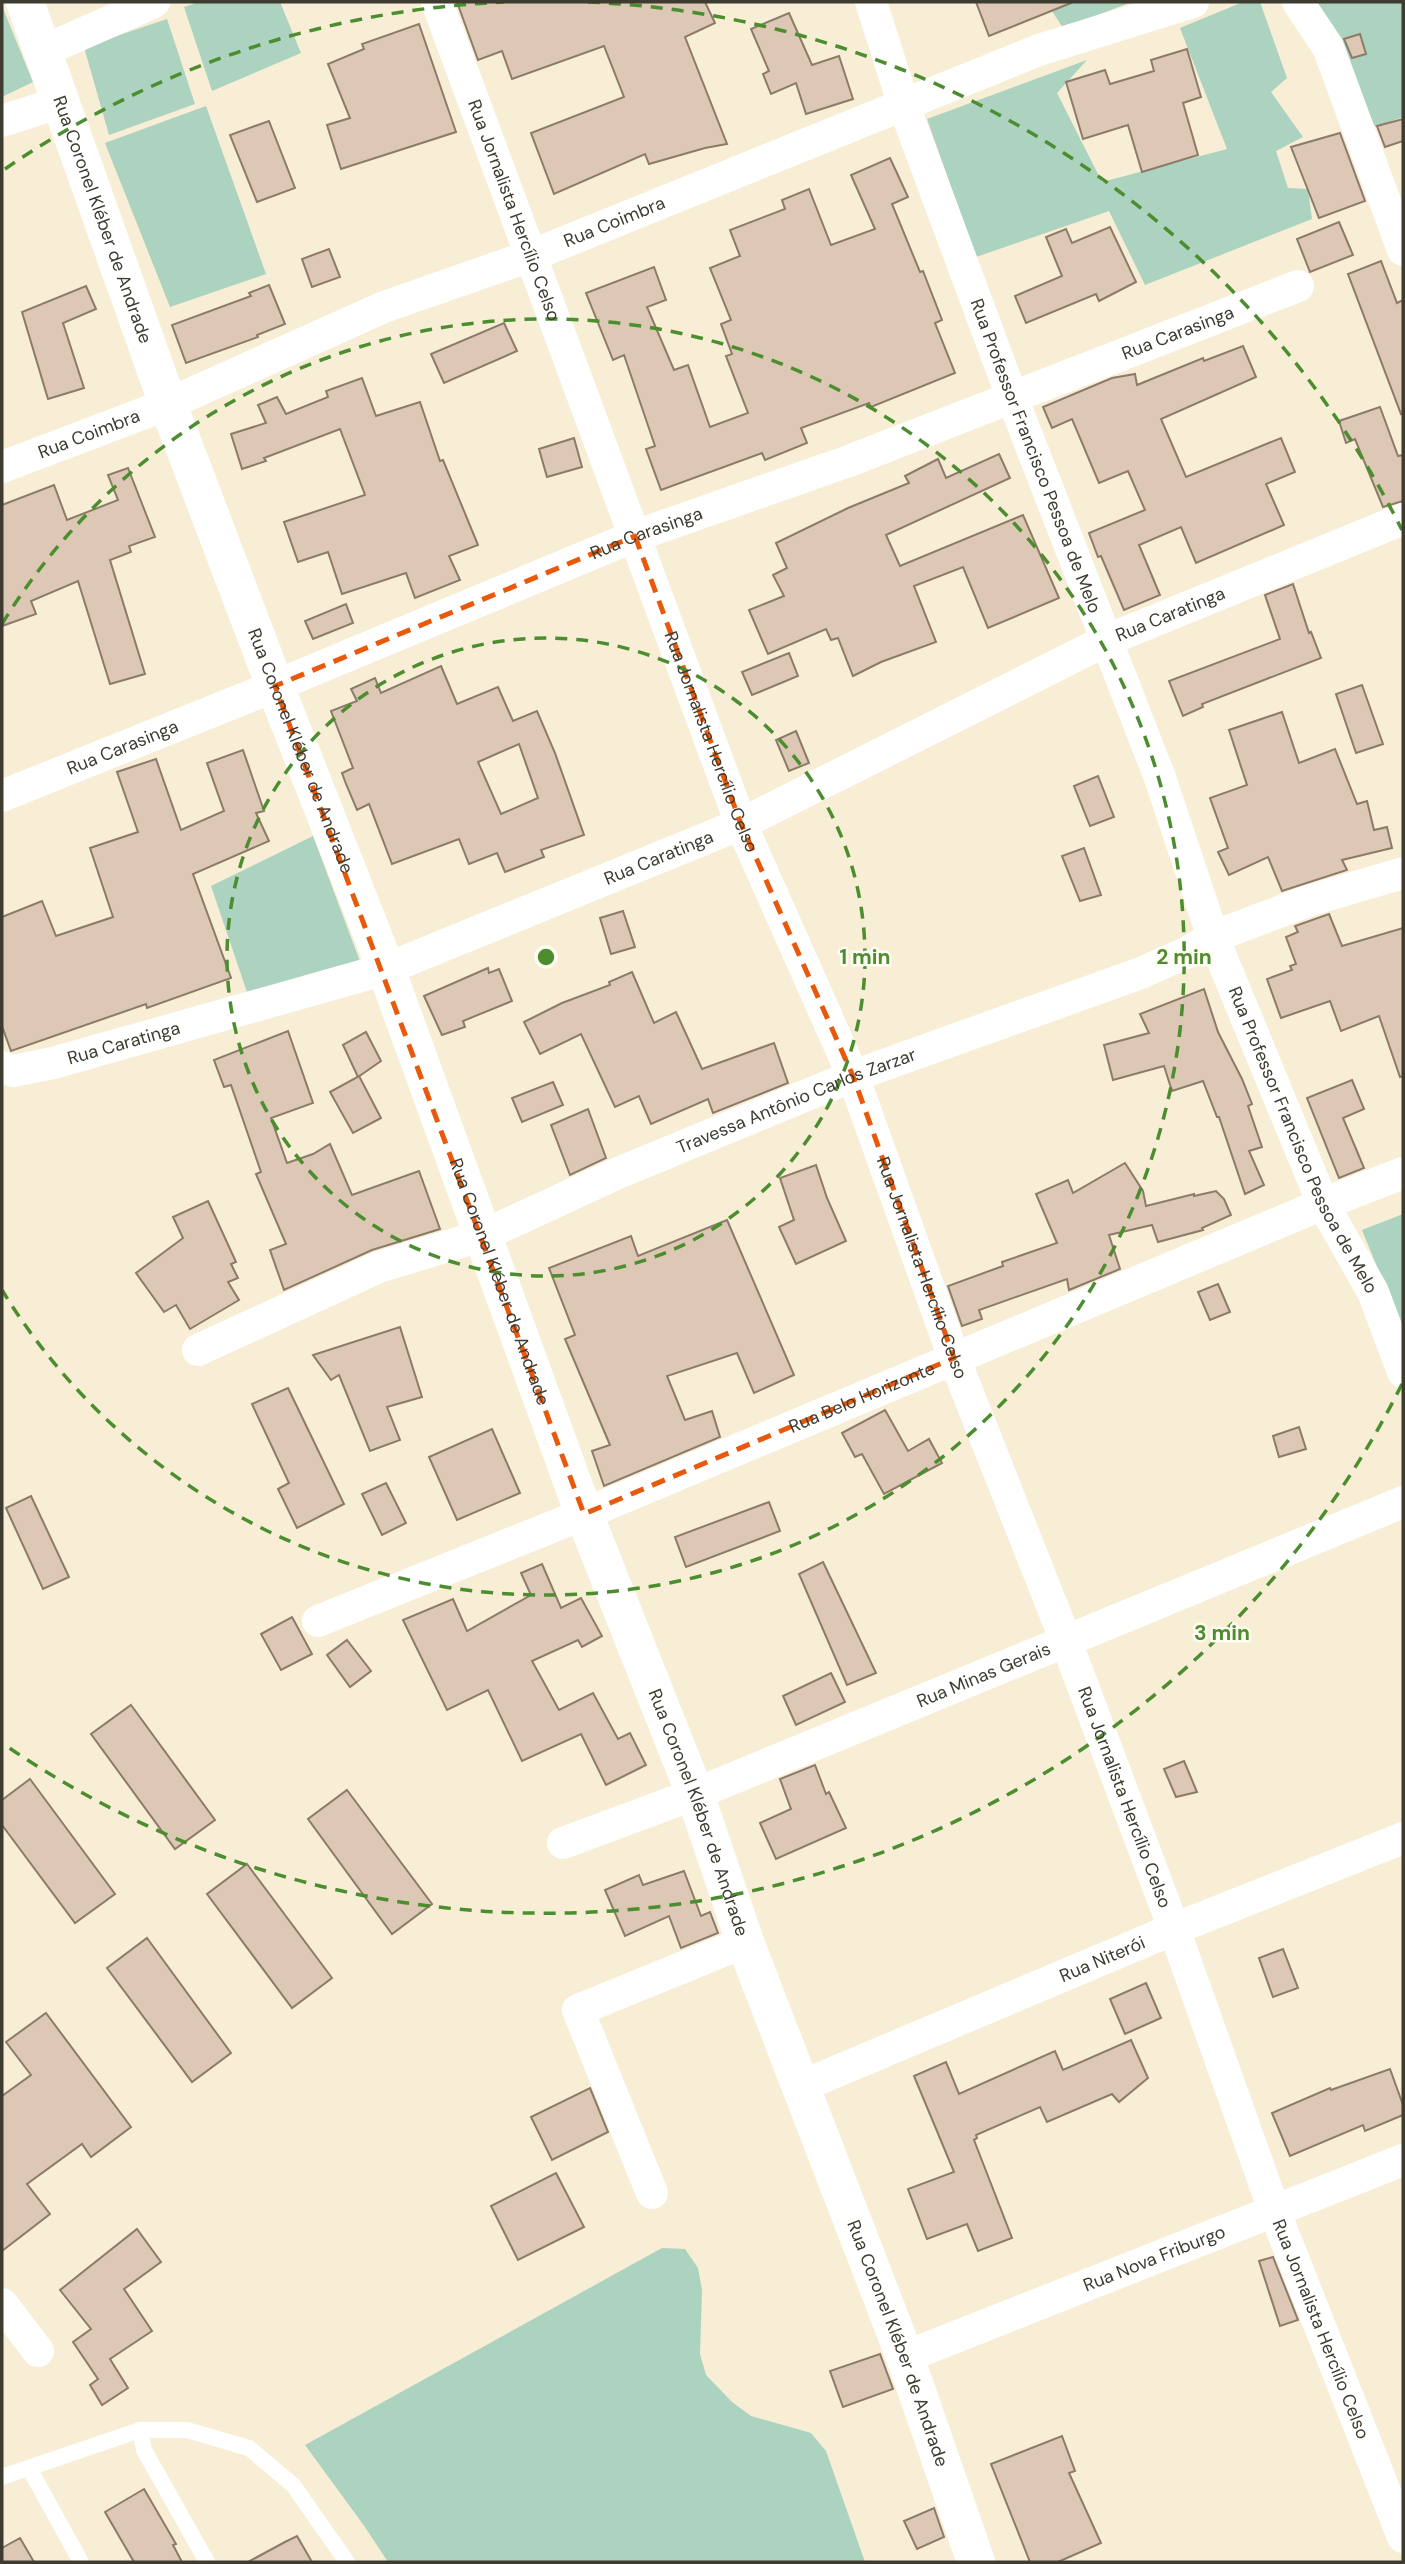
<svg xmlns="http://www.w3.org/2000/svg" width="1405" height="2564" font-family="'DM Sans',sans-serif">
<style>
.green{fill:#acd2c0}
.building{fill:#dcc8b4;stroke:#8d7b69;stroke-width:2;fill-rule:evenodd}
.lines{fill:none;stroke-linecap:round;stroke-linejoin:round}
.lane{stroke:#fff;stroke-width:16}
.street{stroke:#fff;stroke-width:32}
.secondary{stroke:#fff;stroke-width:38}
.marked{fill:none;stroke:#e8590c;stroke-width:5;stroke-dasharray:14 9;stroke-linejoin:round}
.ring{fill:none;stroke:#4c8d2f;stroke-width:3.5;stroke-dasharray:12 9}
.labels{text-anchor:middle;stroke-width:5;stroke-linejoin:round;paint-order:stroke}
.street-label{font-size:18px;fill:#3e3b31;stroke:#fffcf1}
.centre{fill:#4c8d2f;stroke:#fffcf1;stroke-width:3.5}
.ring-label{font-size:21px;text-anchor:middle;font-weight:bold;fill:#4c8d2f;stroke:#fffcf1;stroke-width:5;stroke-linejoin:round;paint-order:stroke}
</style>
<rect width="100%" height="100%" fill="#f7eed5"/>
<!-- green -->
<g class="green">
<polygon points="199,2 280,2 301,53 212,91 184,7"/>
<polygon points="1064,2 1132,2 1063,28 1052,11"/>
<polygon points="1243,2 1260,2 1287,78 1271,92 1303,137 1276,151 1288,188 1308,189 1312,219 1145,285 1109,211 976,257 927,119 1087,60 1057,93 1102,182 1227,149 1180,28"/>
<polygon points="1316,2 1403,2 1403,117 1375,127"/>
<polygon points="2,6 33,82 2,97"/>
<polygon points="167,19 195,104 109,135 84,47"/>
<polygon points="206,106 266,274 170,307 105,143"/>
<polygon points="313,836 361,964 249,998 211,886"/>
<polygon points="1403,1214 1403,1330 1362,1230"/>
<polygon points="662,2248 685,2249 698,2268 702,2290 700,2354 706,2375 732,2402 751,2416 811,2433 826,2451 865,2562 388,2562 365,2527 305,2445"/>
</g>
<!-- building -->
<g class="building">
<polygon points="457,2 705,2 715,23 685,37 727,144 705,148 649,164 645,154 554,194 531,133 624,97 604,46 512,79 502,51 478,60"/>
<polygon points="976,2 1071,2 1071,3 989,36"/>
<polygon points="789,13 812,65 839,56 853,99 806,114 796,83 771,94 763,74 769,71 751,29"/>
<polygon points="419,24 456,132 341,169 327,125 350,118 328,64 364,49 362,44"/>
<polygon points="1360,34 1366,54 1352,58 1344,39"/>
<polygon points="1187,49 1201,97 1183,103 1198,155 1142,172 1128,125 1083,139 1066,82 1105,70 1110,84 1154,71 1151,60"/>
<polygon points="1403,119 1403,141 1385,147 1377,126"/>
<polygon points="269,121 295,188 257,202 230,135"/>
<polygon points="1340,133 1365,201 1319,218 1291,147"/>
<polygon points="890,158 908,197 892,204 920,272 923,271 942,320 935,323 955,373 871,407 869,403 801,428 807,443 765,460 762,453 661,490 646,449 655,446 624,355 613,360 586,293 654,267 666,300 647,307 674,370 688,365 710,427 748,413 726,356 732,354 721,324 731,320 710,268 740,256 730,230 785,209 782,200 809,189 831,245 875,229 851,175"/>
<polygon points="1339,222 1353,255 1310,272 1297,239"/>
<polygon points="1110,227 1136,282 1099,301 1096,294 1026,323 1015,296 1062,276 1046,237 1066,229 1072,243"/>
<polygon points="329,249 340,277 312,287 302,259"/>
<polygon points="1381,261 1397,303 1403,300 1403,413 1401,414 1348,274"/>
<polygon points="269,285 285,324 257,335 258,337 186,363 172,325 251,296 249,293"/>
<polygon points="86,286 96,309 63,323 84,388 48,399 22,312"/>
<polygon points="504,323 517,351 444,383 431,354"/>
<polygon points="1243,346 1256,377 1161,419 1186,477 1281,438 1295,472 1266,484 1284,525 1196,563 1181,527 1139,545 1160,595 1124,610 1101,556 1098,557 1089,533 1145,510 1128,471 1099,483 1072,419 1052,428 1043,407 1112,378 1135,374 1137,385 1203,358 1204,361"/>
<polygon points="362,378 376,416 420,402 440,461 443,460 478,545 449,556 460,580 415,598 406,573 342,594 328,552 298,562 284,522 365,495 340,429 264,458 266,461 242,469 231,434 266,423 258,405 277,397 286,414 328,397 326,391"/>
<polygon points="1380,407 1398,456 1403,455 1403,501 1383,507 1355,439 1346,443 1339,421"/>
<polygon points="574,438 582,467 547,477 539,449"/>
<polygon points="999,454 1010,478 886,535 900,566 1023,515 1059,598 988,628 963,567 914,586 936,642 881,662 853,676 838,638 831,640 826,629 768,654 749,610 784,596 773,575 787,568 776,543 848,508 909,483 905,476 938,459 946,478"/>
<polygon points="128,468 155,537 129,546 131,552 110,560 145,674 110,684 78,581 31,601 36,614 2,626 2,505 54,485 67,520 118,500 108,475"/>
<polygon points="1293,584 1309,633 1311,632 1321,658 1202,704 1203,707 1183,716 1169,681 1280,639 1265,595"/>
<polygon points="346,604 353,623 313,639 305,621"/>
<polygon points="789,653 798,676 752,695 742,672"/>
<path d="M441,666l16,38 41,-17 15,34 24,-10 18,42 29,82 -43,15 3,7 -39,15 -8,-19 -28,11 -10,-25 -67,25 -23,-60 -12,6 -11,-26 -4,-11 11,-5 -22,-57 26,-10 -6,-12 24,-11 6,15zM519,744l19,54 -37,16 -23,-52z"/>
<polygon points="1362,685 1383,744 1356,753 1336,694"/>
<polygon points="1282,712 1299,763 1335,749 1357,804 1367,801 1374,830 1387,827 1392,848 1342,860 1347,870 1282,891 1268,857 1229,875 1218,852 1228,848 1210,798 1247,785 1229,730"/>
<polygon points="796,731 809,763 789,771 776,740"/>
<polygon points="243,750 264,811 256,813 269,841 193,874 231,978 147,1008 146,1004 11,1051 2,1026 2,917 42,901 56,936 113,917 90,848 138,832 117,772 156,759 181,830 224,811 207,763"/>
<polygon points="1098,776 1114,817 1090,826 1074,786"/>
<polygon points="1084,848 1101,895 1080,901 1062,856"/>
<polygon points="623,911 635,947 611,954 600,918"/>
<polygon points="1329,914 1342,946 1403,928 1403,1076 1400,1077 1379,1016 1341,1031 1330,1001 1281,1018 1267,979 1292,970 1290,966 1296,964 1286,937 1298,932 1295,926"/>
<polygon points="488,968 489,973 499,969 512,1001 463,1021 465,1027 442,1035 424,996"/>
<polygon points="632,972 654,1023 676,1012 702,1069 774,1043 788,1083 713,1113 708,1099 651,1124 639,1096 615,1107 581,1034 540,1054 524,1022 562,1003 610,985 609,982"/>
<polygon points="1204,989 1218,1032 1242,1079 1252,1104 1248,1106 1262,1147 1249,1151 1264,1185 1245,1194 1219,1117 1217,1117 1203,1081 1172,1091 1164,1066 1113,1080 1104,1045 1149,1033 1140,1014"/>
<polygon points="288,1031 313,1103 271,1118 287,1163 313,1154 330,1144 352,1195 419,1171 440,1229 372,1250 284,1290 270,1250 286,1244 256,1174 261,1172 231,1085 224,1087 214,1060"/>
<polygon points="366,1032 381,1061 358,1077 343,1045"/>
<polygon points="359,1076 381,1118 353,1133 330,1092"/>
<polygon points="1352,1080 1364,1109 1343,1118 1364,1168 1339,1178 1307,1098"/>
<polygon points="553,1082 563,1105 522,1122 512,1098"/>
<polygon points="588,1109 606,1158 570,1175 551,1125"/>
<polygon points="1125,1163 1143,1191 1146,1206 1194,1194 1194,1196 1216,1191 1224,1199 1231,1215 1202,1228 1203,1230 1158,1242 1152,1225 1109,1235 1120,1269 1069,1290 1067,1279 979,1310 982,1319 962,1326 948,1286 1003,1266 1002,1262 1057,1243 1036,1194 1068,1180 1073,1193"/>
<polygon points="816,1165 827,1198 846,1241 796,1264 779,1227 794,1220 780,1178"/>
<polygon points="208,1201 236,1262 231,1264 238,1278 228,1282 239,1300 190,1329 176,1305 164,1312 136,1273 183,1238 173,1217"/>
<polygon points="727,1220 794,1375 754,1393 737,1353 667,1376 685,1420 712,1411 720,1437 604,1486 592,1451 610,1445 565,1339 575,1335 549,1268 631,1236 638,1256"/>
<polygon points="1218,1284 1230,1312 1210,1320 1198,1292"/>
<polygon points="400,1327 422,1397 387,1407 400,1440 370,1451 339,1375 331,1380 313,1355"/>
<polygon points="288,1388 344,1504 297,1528 278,1489 289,1483 252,1404"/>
<polygon points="885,1410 908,1451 929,1439 942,1463 884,1494 862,1454 855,1457 842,1433"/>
<polygon points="1299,1427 1306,1449 1279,1457 1273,1436"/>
<polygon points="492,1429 520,1493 457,1520 429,1457"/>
<polygon points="386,1483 406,1523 382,1535 362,1494"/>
<polygon points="31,1496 69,1577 43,1589 6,1508"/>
<polygon points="769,1502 780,1531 686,1567 675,1537"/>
<polygon points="823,1562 876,1673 847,1685 799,1574"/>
<polygon points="542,1564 561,1608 581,1598 602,1636 582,1647 578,1640 532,1661 559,1710 593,1693 618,1739 630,1733 646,1765 606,1785 581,1734 522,1761 488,1690 447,1710 403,1620 453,1599 467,1631 531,1595 521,1573"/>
<polygon points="292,1617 312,1654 281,1670 261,1634"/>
<polygon points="347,1640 371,1671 350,1687 327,1655"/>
<polygon points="831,1673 845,1702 796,1725 783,1696"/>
<polygon points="131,1705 215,1820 175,1849 91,1734"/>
<polygon points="1184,1761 1197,1792 1176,1797 1164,1769"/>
<polygon points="815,1765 826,1794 829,1792 846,1828 776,1859 760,1823 791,1809 780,1779"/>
<polygon points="30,1779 115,1894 75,1923 2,1825 2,1800"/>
<polygon points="347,1790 432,1904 392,1934 308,1819"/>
<polygon points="247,1864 332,1978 292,2008 207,1894"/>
<polygon points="684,1871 701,1916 710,1912 718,1933 681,1948 669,1916 625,1936 605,1890 639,1875 643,1885"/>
<polygon points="147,1938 231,2053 192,2082 107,1968"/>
<polygon points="1283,1949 1298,1988 1273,1997 1259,1958"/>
<polygon points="1146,1983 1161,2018 1125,2034 1110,1999"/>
<polygon points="46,2013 131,2127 91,2157 82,2144 27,2184 50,2214 2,2251 2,2096 31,2075 6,2042"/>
<polygon points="1131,2040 1148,2078 1119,2102 1112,2094 1047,2122 1040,2107 976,2135 977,2138 974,2140 1012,2238 978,2251 967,2224 927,2239 908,2189 954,2172 914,2076 946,2062 959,2094 1055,2051 1063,2070"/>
<polygon points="1390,2069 1403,2105 1403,2115 1365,2131 1363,2125 1290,2156 1272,2113 1330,2088 1331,2090"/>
<polygon points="590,2088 608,2132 552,2160 531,2117"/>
<polygon points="556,2173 584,2227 518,2260 491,2206"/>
<polygon points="137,2229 161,2262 124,2289 152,2331 110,2359 128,2388 102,2405 90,2385 98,2379 73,2342 91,2329 60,2290"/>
<polygon points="1273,2257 1298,2320 1280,2326 1259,2261"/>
<polygon points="880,2354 893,2389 843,2407 830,2371"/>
<polygon points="1062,2436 1075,2471 1069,2473 1101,2543 1058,2562 1030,2562 991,2464"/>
<polygon points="144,2489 176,2544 173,2545 182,2562 134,2562 105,2512"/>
<polygon points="934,2508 944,2537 917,2549 904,2521"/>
<polygon points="297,2536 312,2562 248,2562 285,2542"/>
<polygon points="20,2538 34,2562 2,2562 2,2548"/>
</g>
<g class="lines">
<!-- lane -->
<g class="lane">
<polyline points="140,2430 144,2450 207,2562"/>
<polyline points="29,2468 81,2562"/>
<polyline points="2,2477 140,2430 187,2430 249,2448 293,2485 347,2562"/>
</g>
<!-- street -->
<g class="street">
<path id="s1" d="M437,2l304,822 112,252 101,282 112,283 108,288 100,281 129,327"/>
<path id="s2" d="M871,2l33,104 108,291 148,381 53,159 110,267 50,88 30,80"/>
<polyline points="1298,2 1328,47 1403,250"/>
<polyline points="43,51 154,2"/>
<polyline points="2,121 61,102"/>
<path id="s3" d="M2,467l166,-63 216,-97 146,-51 509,-206 154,-48"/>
<path id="s4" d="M2,796l273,-110 360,-150 214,-75 449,-175"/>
<path id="s5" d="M2,1067l11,4 40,-8 333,-94 355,-145 364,-183 298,-122"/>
<path id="s6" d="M198,1350l181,-83 105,-32 134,-62 235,-97 288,-103 47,-21 25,-15 95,-36 95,-28"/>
<path id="s7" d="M318,1621l266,-107 739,-310 80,-31"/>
<path id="s8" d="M563,1843l132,-49 708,-292"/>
<path id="s9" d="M802,2086l372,-157 229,-91"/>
<polyline points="652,2193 578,2010 745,1942"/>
<polyline points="2,2304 38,2351"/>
<path id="s10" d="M905,2357l498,-197"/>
</g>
<!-- secondary -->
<path class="secondary" id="s11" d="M25,2l143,402 107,282 111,283 198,545 111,280 50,148 160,415 71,205"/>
</g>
<!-- marked area -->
<path class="marked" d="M635,536l106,288 112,252 101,282 -370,156 -309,-828z"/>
<!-- distance rings -->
<g class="ring">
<circle cx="546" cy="957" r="319"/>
<path d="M2 624A638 638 0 1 1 2 1290"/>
<path d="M1402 1384A956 956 0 0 1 5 1745M5 169A956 956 0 0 1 504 2M588 2A956 956 0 0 1 1402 530"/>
</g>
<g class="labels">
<!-- street labels -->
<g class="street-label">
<text dy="6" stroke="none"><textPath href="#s1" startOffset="222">Rua Jornalista Hercílio Celso</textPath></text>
<text dy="6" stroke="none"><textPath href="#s11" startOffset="231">Rua Coronel Kléber de Andrade</textPath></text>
<text dy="6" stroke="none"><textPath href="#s3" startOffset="660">Rua Coimbra</textPath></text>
<text dy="6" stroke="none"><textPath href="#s4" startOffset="1264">Rua Carasinga</textPath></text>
<text dy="6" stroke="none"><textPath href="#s3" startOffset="93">Rua Coimbra</textPath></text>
<text dy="6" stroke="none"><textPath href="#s2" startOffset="483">Rua Professor Francisco Pessoa de Melo</textPath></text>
<text dy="6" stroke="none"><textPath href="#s4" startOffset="696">Rua Carasinga</textPath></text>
<text dy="6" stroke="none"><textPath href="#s5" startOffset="1260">Rua Caratinga</textPath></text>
<text dy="6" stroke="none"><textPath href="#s1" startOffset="789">Rua Jornalista Hercílio Celso</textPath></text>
<text dy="6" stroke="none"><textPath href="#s4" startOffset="130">Rua Carasinga</textPath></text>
<text dy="6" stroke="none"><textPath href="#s11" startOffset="798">Rua Coronel Kléber de Andrade</textPath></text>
<text dy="6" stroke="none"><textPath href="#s5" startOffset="693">Rua Caratinga</textPath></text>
<text dy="6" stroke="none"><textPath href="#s5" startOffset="126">Rua Caratinga</textPath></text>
<text dy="6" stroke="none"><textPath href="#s6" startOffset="649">Travessa Antônio Carlos Zarzar</textPath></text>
<text dy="6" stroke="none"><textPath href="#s2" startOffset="1218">Rua Professor Francisco Pessoa de Melo</textPath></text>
<text dy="6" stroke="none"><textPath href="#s1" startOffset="1356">Rua Jornalista Hercílio Celso</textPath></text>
<text dy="6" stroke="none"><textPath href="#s11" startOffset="1365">Rua Coronel Kléber de Andrade</textPath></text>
<text dy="6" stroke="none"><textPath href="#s7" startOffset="588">Rua Belo Horizonte</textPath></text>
<text dy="6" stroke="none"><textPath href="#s8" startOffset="453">Rua Minas Gerais</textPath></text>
<text dy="6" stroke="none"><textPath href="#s1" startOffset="1923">Rua Jornalista Hercílio Celso</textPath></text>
<text dy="6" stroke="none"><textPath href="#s11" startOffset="1932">Rua Coronel Kléber de Andrade</textPath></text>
<text dy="6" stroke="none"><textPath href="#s9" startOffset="326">Rua Niterói</textPath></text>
<text dy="6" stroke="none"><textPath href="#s10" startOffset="268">Rua Nova Friburgo</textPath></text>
<text dy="6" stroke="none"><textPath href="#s1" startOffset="2490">Rua Jornalista Hercílio Celso</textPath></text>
<text dy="6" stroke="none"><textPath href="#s11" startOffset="2499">Rua Coronel Kléber de Andrade</textPath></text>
</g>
</g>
<circle cx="546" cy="957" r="10" class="centre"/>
<g class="ring-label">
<text x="865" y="964">1 min</text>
<text x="1184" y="964">2 min</text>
<text x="1222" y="1640">3 min</text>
</g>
<!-- border -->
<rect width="1405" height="2564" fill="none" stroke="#3e3b31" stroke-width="7"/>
</svg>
